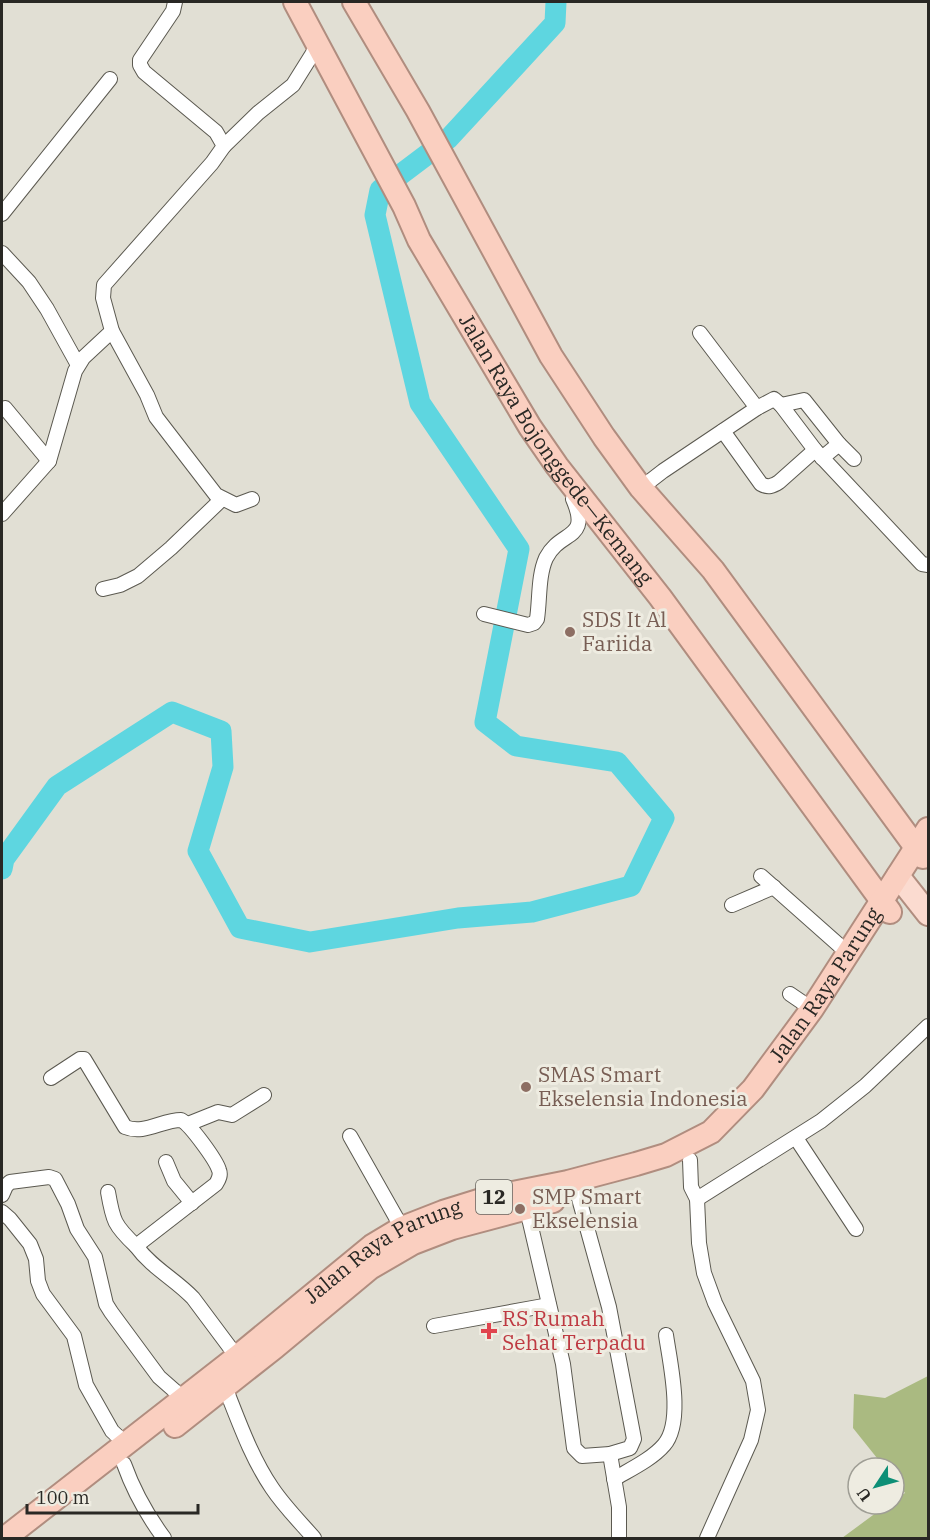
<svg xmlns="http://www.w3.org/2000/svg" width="930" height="1540" font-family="'IBM Plex Serif',serif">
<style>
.green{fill:#aaba81}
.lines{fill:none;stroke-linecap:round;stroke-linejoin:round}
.river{stroke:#5ed6e0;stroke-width:21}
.minor-casing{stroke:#5b5950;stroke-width:16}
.primary-casing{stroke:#b08d7f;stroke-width:26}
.trunk-casing{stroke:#b08d7f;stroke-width:26}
.minor{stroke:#fff;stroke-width:14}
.primary{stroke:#fbdbd0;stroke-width:22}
.trunk{stroke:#facfc0;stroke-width:22}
.education-dot{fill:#8d6e63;stroke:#eeece1;stroke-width:2}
.health-dot{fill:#e0444e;stroke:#eeece1;stroke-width:2}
.labels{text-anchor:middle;stroke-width:6;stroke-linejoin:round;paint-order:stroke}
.shield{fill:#eeece1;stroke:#64635d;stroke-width:1.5}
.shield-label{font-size:20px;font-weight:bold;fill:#292824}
.street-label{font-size:21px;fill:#292824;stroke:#eeece1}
.education-label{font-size:21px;fill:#785e54;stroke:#eeece1;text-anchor:start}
.health-label{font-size:21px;fill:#be3a42;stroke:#eeece1;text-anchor:start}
</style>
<rect width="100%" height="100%" fill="#e1dfd4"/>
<!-- green -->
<polygon class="green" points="928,1376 928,1538 842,1538 888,1504 894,1504 894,1500 905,1493 894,1479 894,1468 885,1468 853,1428 854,1394 885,1398"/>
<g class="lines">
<!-- river -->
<polyline class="river" points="2,869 4,859 57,786 172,712 221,731 223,767 198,851 240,928 310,942 458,918 532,912 631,886 664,818 617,762 516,746 485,722 519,549 420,403 375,215 380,190 449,138 555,23 556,2"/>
<defs>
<g id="minor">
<polyline points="175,2 173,11 140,60 140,65 144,72 216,132 224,146 212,163 104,285 103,298 112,331 147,395 156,417 216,495 236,505 252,499"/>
<polyline points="224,146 258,113 293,85 318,45"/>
<polyline points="2,214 110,79"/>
<polyline points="2,253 29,282 47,309 78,365"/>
<polyline points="700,333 757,408"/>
<polyline points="781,405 804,400 839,444"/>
<polyline points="5,408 49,461"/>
<path d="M723,431l38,53c7,4 12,2 18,-2l36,-32"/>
<polyline points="822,458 839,444 854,459"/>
<polyline points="641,488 663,471 757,408 774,399 781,405 815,450 922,564 928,565"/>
<polyline points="2,514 49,461 75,371 83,358 112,331"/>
<polyline points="103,589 120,585 138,576 171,548 222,499"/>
<path d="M484,614l44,11 6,-2 3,-4c3,-20 1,-43 9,-61 15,-29 45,-17 27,-59l2,-3"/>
<polyline points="761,876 849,954"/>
<polyline points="732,905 774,887"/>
<polyline points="790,994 812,1009"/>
<path d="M51,1078l29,-19h4l41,68c19,8 37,-7 56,-7 9,4 35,40 38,50 2,5 0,9 -3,14l-80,62c16,22 39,33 57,52l44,59"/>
<polyline points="188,1124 218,1112 232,1115 264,1095"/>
<polyline points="350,1136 402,1228"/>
<polyline points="796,1138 856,1229"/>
<polyline points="690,1160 691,1187 697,1199 699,1243 704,1273 715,1303 753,1381 758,1410 751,1440 707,1538"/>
<polyline points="166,1162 174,1181 192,1203"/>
<path d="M108,1192c5,29 6,33 28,54"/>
<polyline points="2,1195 6,1186 10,1182 49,1177 55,1179 68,1204 77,1229 95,1257 106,1304 111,1312 159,1377 184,1399"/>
<polyline points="697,1199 821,1121 865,1086 928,1026"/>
<polyline points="525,1201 563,1364 574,1448 582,1456 610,1454 630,1448 634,1439 609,1307 578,1195"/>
<polyline points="2,1212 10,1219 30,1244 36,1259 38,1281 43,1294 74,1336 86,1385 112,1431 126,1444"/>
<polyline points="434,1326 549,1305"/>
<path d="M225,1387c14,35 26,70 47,101 12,18 28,34 42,50"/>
<polyline points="610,1454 619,1507 619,1538"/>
<path d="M124,1464c10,28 23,51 40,74"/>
<path d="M614,1479c17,-10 38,-20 50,-34 20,-23 6,-82 2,-110"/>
</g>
<polyline id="primary" points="898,876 928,914"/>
<g id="trunk">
<path id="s1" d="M295,2l109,204 15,34 111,187 27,39 103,131 230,315"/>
<polyline points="354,2 418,111 551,356 604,437 641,488 713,570 923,857"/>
<polyline points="175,1426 275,1347 370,1268 413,1243 452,1228 553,1201"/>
<path id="s2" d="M5,1538l232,-181 135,-111 30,-18 41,-16 45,-14 80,-16 68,-18 30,-9 45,-23 42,-43 59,-80 116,-180"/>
</g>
</defs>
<!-- minor casing -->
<use href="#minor" class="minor-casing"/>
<!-- primary casing -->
<use href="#primary" class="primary-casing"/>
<!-- trunk casing -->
<use href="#trunk" class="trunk-casing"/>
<!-- minor -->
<use href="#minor" class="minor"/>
<!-- primary -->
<use href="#primary" class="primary"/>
<!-- trunk -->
<use href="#trunk" class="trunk"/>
</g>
<!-- markers -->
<g class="education-dot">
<circle cx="570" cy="632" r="6"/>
<circle cx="526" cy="1087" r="6"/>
<circle cx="520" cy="1209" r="6"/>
</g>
<path class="health-dot" d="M486 1322h6v6h6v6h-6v6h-6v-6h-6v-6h6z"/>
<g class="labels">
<!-- shield labels -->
<rect class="shield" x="476" y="1180" width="36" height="34" rx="4.5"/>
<g class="shield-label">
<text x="494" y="1204">12</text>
</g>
<!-- street labels -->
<g class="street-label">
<text dy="7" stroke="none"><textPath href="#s1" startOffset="519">Jalan Raya Bojonggede—Kemang</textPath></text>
<text dy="7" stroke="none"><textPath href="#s2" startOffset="1016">Jalan Raya Parung</textPath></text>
<text dy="7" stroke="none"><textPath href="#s2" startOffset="476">Jalan Raya Parung</textPath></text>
</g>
<!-- education labels -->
<g class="education-label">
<text x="582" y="627">SDS It Al<tspan x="582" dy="24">Fariida</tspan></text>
<text x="538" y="1082">SMAS Smart<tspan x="538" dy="24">Ekselensia Indonesia</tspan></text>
<text x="532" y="1204">SMP Smart<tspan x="532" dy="24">Ekselensia</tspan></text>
</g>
<!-- health labels -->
<g class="health-label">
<text x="502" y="1326">RS Rumah<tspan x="502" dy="24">Sehat Terpadu</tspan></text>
</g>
</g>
<!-- border -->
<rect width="930" height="1540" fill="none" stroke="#292824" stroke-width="6"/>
<!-- north arrow -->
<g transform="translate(876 1486) rotate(234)"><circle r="28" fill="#eeece1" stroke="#9f9e95" stroke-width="1.5"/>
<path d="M0-4.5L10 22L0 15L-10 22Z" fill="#0d8f76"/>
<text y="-9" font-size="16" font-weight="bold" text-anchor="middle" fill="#292824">U</text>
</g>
<!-- scale -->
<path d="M27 1504v9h171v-9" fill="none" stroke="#292824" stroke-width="3"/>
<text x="36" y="1504" font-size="18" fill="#292824" stroke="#eeece1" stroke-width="4.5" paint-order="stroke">100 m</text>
</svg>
